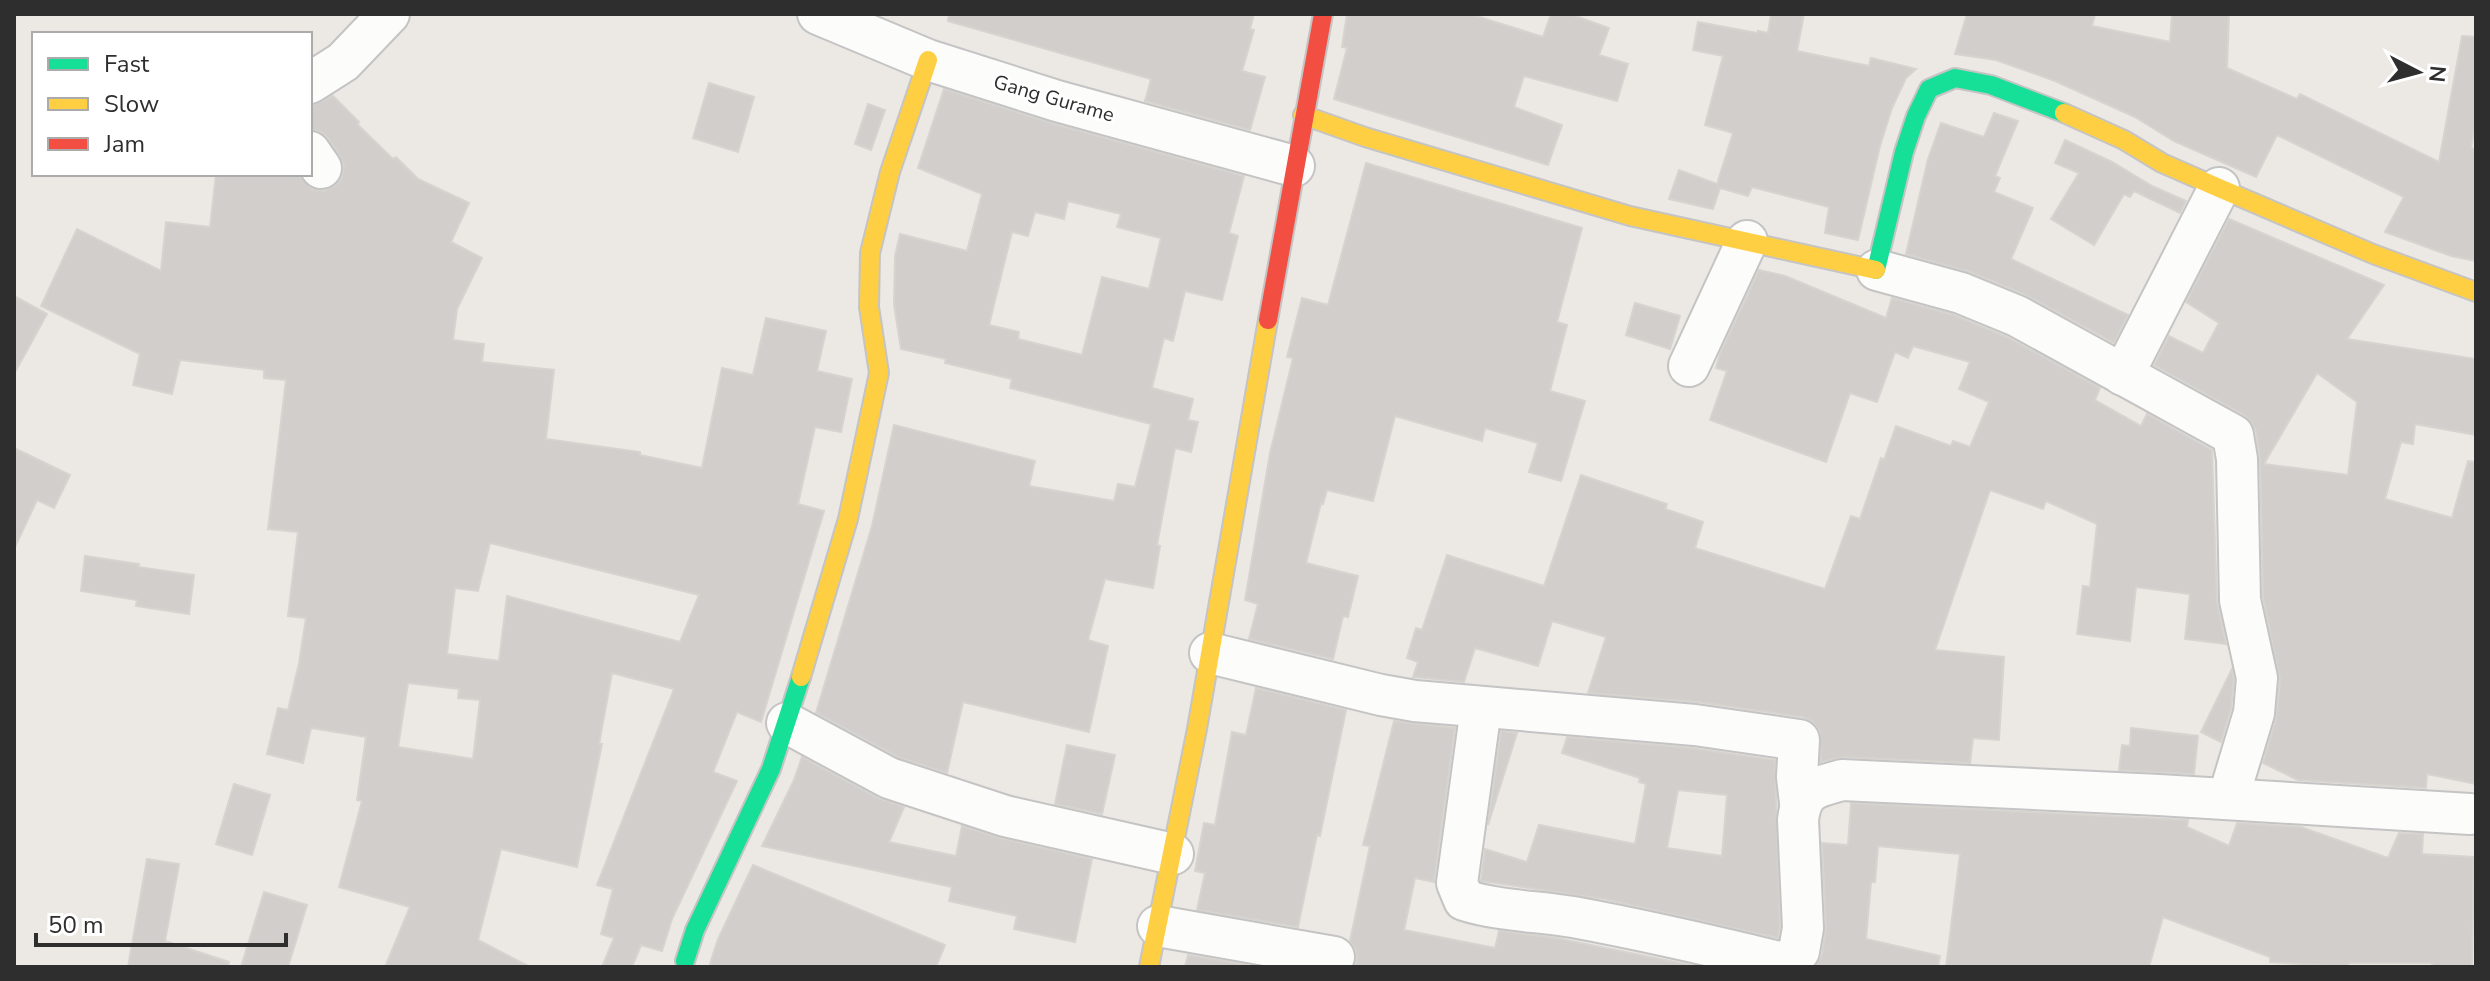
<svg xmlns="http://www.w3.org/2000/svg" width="2490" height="981" font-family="'Nunito Sans',sans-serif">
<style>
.building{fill:#d1cecb;stroke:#d7d4d0;stroke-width:2;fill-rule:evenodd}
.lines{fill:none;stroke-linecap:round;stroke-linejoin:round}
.street-casing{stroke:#c5c4c5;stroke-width:44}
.fast-casing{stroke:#c5c4c5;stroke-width:22}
.slow-casing{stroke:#c5c4c5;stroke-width:22}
.jam-casing{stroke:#c5c4c5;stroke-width:22}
.street{stroke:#fcfcfb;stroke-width:40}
.fast{stroke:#16e098;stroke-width:18}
.slow{stroke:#ffcf43;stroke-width:18}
.jam{stroke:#f24e42;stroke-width:18}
.labels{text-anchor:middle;stroke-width:6;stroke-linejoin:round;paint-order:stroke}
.street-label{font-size:20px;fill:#2e2e2e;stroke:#fff}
</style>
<rect width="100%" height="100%" fill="#ece8e4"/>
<!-- building -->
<g class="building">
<polygon points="949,14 1254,14 1250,29 1254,30 1242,71 1265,77 1250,130 1145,101 1151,79 948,21"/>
<polygon points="1347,14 1470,14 1543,37 1551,14 1570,14 1609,28 1599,55 1628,64 1617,101 1524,76 1514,107 1562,125 1548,165 1334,99 1347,48 1342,47"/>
<polygon points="1771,14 1804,14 1797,51 1869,66 1871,58 1916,69 1906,78 1892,108 1880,146 1858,240 1825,233 1829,207 1752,187 1748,196 1720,188 1713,209 1669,199 1679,170 1717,184 1733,133 1705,125 1723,56 1693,50 1698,22 1757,33 1758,31 1768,33"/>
<polygon points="1967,14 2095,14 2092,26 2170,42 2172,14 2229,14 2227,68 2297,99 2300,94 2439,162 2462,36 2476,37 2476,121 2471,148 2476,149 2476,261 2451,256 2385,232 2404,197 2277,135 2256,177 2174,141 2135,117 2055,81 1996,60 1955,54"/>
<polygon points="709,83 754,97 738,152 693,138"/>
<path d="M944,89l107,34 193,53 -15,57 9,3 -16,64 -37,-9 -12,50 -9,-3 -12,50 41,11 -5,21 10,2 -7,30 -16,-4 -18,97 3,1 -7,42 -48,-9 -17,61 20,6 -19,86 -126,-30 -16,71 -49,-16 -82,-44 56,-187 22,-101 141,36 -6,25 85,15 4,-17 17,3 16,-63 -141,-36 2,-9 -67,-16 1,-4 -45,-10 -7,-44 1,-49 5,-22 67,17 15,-57 -64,-26zM1068,201l53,13 -4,13 44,11 -12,51 -47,-12 -20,78 -64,-16 1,-7 -30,-7 23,-93 16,4 7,-24 29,7z"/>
<path d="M333,96l26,26 -2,2 36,35 3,-2 22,22 51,24 -18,39 31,16 -25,51 -4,31 31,4 -2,18 72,8 -8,69 94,13v3l62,13 20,-100 31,7 13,-57 60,13 -9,40 35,8 -11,53 -26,-5 -17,77 26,7 -63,211 -24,-10 -24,60 24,9 -65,138 -10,32 -21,-6 -9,22h-30l12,-29 -13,-4 12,-45 -16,-4 77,-196 -62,-16 -13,71h3l-25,123 -76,-18 -23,91 52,27h-145l25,-60 -71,-20 23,-86 -5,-1 9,-63 -55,-9 -8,35 -36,-9 11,-46 10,2 11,-47 7,-45 -18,-2 10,-84 -30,-3 18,-149 -22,-2v-8l-84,-10 -8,34 -39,-9 7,-31 -99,-48 36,-77 84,42 5,-49 44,5 6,-53h81l15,15 12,2 11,-5 6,-7 3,-12 -4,-11 -12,-18 -7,-6 -11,-3v-22zM490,543l209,52 -19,47 -173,-46 -8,65 -52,-7 8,-66 23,3zM408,683l51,6 -1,9 22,2 -7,59 -75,-12z"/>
<polygon points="868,104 885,110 871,150 855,144"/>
<polygon points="1994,113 2018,121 1995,176 2000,178 1994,192 2033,208 2011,259 2128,315 2114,343 2026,295 1970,272 1906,254 1928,159 1941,123 1984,137"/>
<polygon points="2065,140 2112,162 2152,186 2186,201 2180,213 2134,191 2130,197 2124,194 2094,245 2051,219 2079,173 2055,163"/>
<polygon points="1366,163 1582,228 1557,322 1567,325 1550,391 1585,401 1561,481 1529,472 1538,443 1485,428 1482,441 1395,416 1373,501 1327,490 1323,504 1321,503 1306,563 1358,576 1348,617 1343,616 1333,659 1249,639 1258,604 1245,600 1270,453 1293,358 1287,357 1302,298 1328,305"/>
<path d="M2229,219l155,66 -37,54 129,20v76l-61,-11 -2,20 -12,-2 -16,57 67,19 16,-57 8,1v322l-49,-10 -1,14 -128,-8 -35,-17 13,-44 4,-39 -17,-83 -3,-138 -4,-28 -5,-10 -7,-6 -90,-50 15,-29 34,17 16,-30 -33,-21zM2317,373l40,29 -9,73 -84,-11z"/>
<polygon points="1759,270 1785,276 1886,318 1892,298 1954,315 2007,337 2100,388 2095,400 2141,426 2147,414 2212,450 2217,601 2226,644 2185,639 2190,594 2136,587 2130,641 2077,634 2083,586 2090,587 2097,524 2046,501 2043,509 1990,490 1935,650 2004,657 1999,740 1973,738 1970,763 1843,757 1821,762 1820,731 1813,722 1803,717 1698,702 1588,693 1606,637 1552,621 1538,666 1475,648 1464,682 1413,677 1418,662 1407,658 1416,628 1422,630 1447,555 1544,586 1581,475 1667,504 1665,509 1703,522 1695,548 1825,589 1851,516 1860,519 1881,458 1884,460 1896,426 1951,446 1953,441 1970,447 1989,402 1959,389 1970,362 1913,346 1908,358 1895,352 1877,402 1850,393 1826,462 1710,420 1727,371 1716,368 1720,354"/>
<polygon points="14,296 47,314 14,374"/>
<polygon points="1635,303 1680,316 1670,349 1626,335"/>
<polygon points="14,448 70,475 54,508 37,500 14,549"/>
<polygon points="85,556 139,564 138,567 194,575 189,614 136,606 137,600 81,591"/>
<polygon points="2232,669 2234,680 2231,709 2221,742 2201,732"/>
<polygon points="1256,688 1346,710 1320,836 1317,835 1298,927 1197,910 1205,873 1195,871 1204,823 1215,825 1232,732 1246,735"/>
<polygon points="1394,721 1455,728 1434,882 1415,878 1404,930 1495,948 1499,931 1556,938 1700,967 1354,967 1357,960 1356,950 1350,941 1370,846 1363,845"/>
<polygon points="2131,728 2198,736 2194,774 2119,770 2122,745 2130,746"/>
<polygon points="1501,731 1517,733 1488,825"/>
<path d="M1567,737l125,11 83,12 5,167 -2,11 -174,-39 -123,-18 4,-32 42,13 12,-37 96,19 11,-60 -7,-2 1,-4 -78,-25zM1678,790l49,5 -5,61 -55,-8z"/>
<polygon points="1067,745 1115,755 1102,814 1055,804"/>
<polygon points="802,757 878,798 904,807 889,842 956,856 962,826 1000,838 1092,859 1075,942 1014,929 1017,916 949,901 952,887 762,846 794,780"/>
<polygon points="234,784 270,795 252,855 216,844"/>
<polygon points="1851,803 2188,820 2187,827 2229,846 2237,823 2301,827 2388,858 2399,833 2423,834 2422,854 2474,857 2472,967 2432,967 2432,963 2349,963 2347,967 2270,962 2270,957 2163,917 2149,967 1946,967 1960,854 1878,846 1875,882 1871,882 1866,939 1940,956 1938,967 1815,967 1822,955 1826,927 1822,843 1848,845"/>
<polygon points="147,859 179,864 165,941 229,962 228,967 128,967"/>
<polygon points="753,865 945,945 936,967 709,967 718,939"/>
<polygon points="264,892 307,905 288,967 241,967"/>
<polygon points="1188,955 1258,967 1185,967"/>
</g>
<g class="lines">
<defs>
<g id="street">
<polyline points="818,14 928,60 1057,101 1294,166"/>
<polyline points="310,83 343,62 389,14"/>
<polyline points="310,152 321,168"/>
<polyline points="1877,270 1961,293 2017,316 2233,435 2237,459 2240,600 2257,678 2254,713 2228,799"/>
<polyline points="1689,366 1747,241"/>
<polyline points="2123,375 2219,188"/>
<polyline points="1210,653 1381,695 1415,701 1695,725 1799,740 1797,777 1800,803"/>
<path d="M1481,708l-24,175 7,17c34,11 73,11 109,17 71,13 140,29 210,46"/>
<polyline points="787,723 889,778 1005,816 1173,854"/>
<polyline points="1158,926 1334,957"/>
<path d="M1781,967l18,-16 4,-23 -5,-108c4,-32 17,-32 44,-40l317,15 311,19"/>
</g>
<g id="fast">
<polyline points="1876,270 1904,152 1916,116 1929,89 1955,78 1991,85 2064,113"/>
<polyline points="685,961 695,930 771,769 801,677"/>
</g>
<g id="slow">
<polyline points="2064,113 2124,140 2162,163 2219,188 2373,254 2476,292"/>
<polyline points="1303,115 1365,137 1630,216 1876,270"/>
<polyline points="801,677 848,519 879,373 869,307 870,253 890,172 928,60"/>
<polyline points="1149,967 1197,729 1268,320"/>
</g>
<polyline id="jam" points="1268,320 1323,14"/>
</defs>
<!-- street casing -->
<use href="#street" class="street-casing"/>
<!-- fast casing -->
<use href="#fast" class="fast-casing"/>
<!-- slow casing -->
<use href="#slow" class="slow-casing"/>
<!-- jam casing -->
<use href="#jam" class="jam-casing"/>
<!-- street -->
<use href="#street" class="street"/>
<!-- fast -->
<use href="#fast" class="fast"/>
<!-- slow -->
<use href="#slow" class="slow"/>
<!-- jam -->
<use href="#jam" class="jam"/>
</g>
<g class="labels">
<!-- street labels -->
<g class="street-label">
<text transform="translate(1054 98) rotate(16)" y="7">Gang Gurame</text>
</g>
</g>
<!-- border -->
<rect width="2490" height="981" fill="none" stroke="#2e2e2e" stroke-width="32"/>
<!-- legend -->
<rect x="32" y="32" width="280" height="144" fill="#ffffff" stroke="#ababab" stroke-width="2"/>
<rect x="48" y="58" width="40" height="12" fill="#16e098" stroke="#ababab" stroke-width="2"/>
<text x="104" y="72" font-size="24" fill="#2e2e2e">Fast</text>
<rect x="48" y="98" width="40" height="12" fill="#ffcf43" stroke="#ababab" stroke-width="2"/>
<text x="104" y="112" font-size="24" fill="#2e2e2e">Slow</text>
<rect x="48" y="138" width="40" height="12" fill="#f24e42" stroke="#ababab" stroke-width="2"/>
<text x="104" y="152" font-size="24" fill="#2e2e2e">Jam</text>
<!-- north arrow -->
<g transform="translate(2418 72) rotate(96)" stroke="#ffffff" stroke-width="6" paint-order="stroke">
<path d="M0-6L14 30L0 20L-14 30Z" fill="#2e2e2e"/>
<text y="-12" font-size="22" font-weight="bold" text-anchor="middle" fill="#2e2e2e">N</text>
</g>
<!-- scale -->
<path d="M36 933v12h250v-12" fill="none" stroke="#2e2e2e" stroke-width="4"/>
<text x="48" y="933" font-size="24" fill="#2e2e2e" stroke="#ffffff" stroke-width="6" paint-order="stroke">50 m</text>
</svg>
